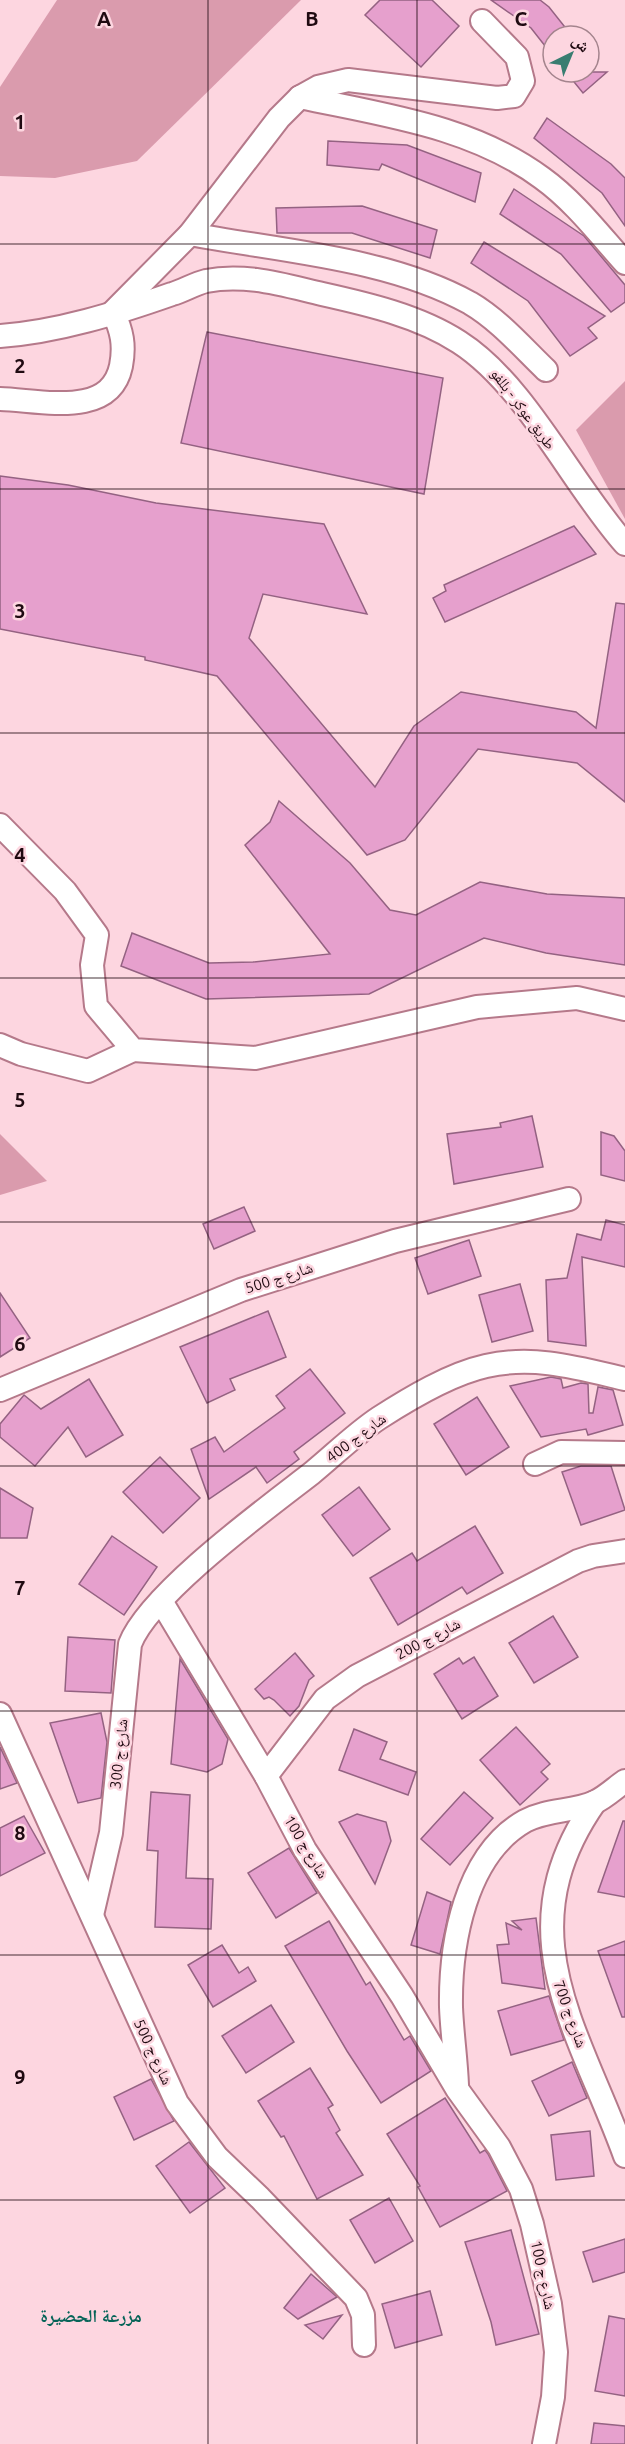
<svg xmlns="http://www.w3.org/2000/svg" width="625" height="2444" font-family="Ubuntu,'Noto Naskh Arabic',sans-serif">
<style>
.green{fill:#da9bad}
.building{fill:#e6a0cd;stroke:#946282;stroke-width:1.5}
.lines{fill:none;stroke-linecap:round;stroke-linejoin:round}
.minor-casing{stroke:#b5798a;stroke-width:26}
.minor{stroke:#fff;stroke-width:22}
.grid{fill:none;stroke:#1f0a11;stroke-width:1.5;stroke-opacity:0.55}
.labels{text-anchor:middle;stroke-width:5;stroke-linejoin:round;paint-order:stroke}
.street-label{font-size:15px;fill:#1f0a11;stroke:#fdd6e0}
.quarter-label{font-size:18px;font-weight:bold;fill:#066458;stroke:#fdd6e0}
.grid-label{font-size:20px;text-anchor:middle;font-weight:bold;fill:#1f0a11;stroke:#fdd6e0;stroke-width:5;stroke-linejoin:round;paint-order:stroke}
</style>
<rect width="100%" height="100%" fill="#fdd6e0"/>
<!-- green -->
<g class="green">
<polygon points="57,0 301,0 137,161 55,178 0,176 0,87"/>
<polygon points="625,381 625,519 576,430"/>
<polygon points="0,1134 47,1181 0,1195"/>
</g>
<!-- building -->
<g class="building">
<polygon points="380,0 432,0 459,26 421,67 365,15"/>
<polygon points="491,0 540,0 549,7 572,36 553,36 553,56 531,28"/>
<polygon points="566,72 607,72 583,93"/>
<polygon points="547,118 611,164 625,178 625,226 602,193 534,138"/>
<polygon points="328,141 407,145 481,173 475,202 382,164 379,170 327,165"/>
<polygon points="514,189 584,236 625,285 625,302 611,312 561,254 500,214"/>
<polygon points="362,206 437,230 430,258 352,233 277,233 276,208"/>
<polygon points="484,242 605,316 588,328 597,338 570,356 528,301 471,263"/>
<polygon points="207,332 443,378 424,494 181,443"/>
<polygon points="0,476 68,485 156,503 324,524 367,614 263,594 249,638 375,787 414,726 461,692 576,712 596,728 616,603 625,604 625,802 577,763 478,749 405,840 367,855 217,676 145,660 145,657 0,629"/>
<polygon points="574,526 596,554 445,622 433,598 446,591 444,585"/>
<polygon points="279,801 350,863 390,910 416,915 480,882 547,894 625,898 625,965 546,953 484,938 369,994 206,999 121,966 132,933 209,963 253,962 330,954 245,845 270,822"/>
<polygon points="532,1116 543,1167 454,1184 447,1134 501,1127 500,1123"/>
<polygon points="601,1132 614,1136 625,1151 625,1181 601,1175"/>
<polygon points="244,1207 255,1231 214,1249 203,1224"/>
<polygon points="606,1220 625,1225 625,1267 582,1257 586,1346 548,1341 546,1280 567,1278 577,1234 601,1240"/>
<polygon points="469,1240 481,1276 428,1294 415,1258"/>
<polygon points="520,1284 533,1331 492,1342 479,1295"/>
<polygon points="0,1293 30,1338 0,1357"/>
<polygon points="268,1311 286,1357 230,1379 235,1390 207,1403 180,1347"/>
<polygon points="310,1369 345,1413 294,1452 299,1459 267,1483 256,1467 209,1499 191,1449 215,1437 224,1452 285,1408 276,1396"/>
<polygon points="551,1377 561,1379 563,1388 581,1383 588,1384 589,1413 593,1413 598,1387 613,1390 623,1425 588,1435 586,1429 541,1437 510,1386"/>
<polygon points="89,1379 123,1435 86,1457 68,1427 35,1466 0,1437 0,1424 24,1395 41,1409"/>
<polygon points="477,1397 509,1447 466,1475 434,1424"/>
<polygon points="160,1457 200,1498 163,1533 123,1492"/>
<polygon points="581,1466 611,1466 625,1510 581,1525 562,1472"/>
<polygon points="359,1487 390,1529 353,1556 322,1515"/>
<polygon points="0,1488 33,1508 27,1538 0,1538"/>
<polygon points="475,1526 503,1573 467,1594 462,1587 398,1625 370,1578 412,1553 417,1561"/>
<polygon points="112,1536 157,1567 124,1615 79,1584"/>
<polygon points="553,1616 578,1657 534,1683 509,1643"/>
<polygon points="68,1637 115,1640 111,1693 65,1691"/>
<polygon points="295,1653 314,1676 309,1680 299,1706 290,1716 274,1700 269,1697 264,1699 255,1689"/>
<polygon points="474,1657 498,1696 462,1719 434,1674 459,1658 463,1664"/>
<polygon points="180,1659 228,1739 222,1764 207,1772 171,1764"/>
<polygon points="101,1713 107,1742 101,1798 78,1803 50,1723"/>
<polygon points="516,1727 550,1764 541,1772 548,1779 520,1805 480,1760"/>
<polygon points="354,1729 387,1742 380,1759 416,1772 408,1795 339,1770"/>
<polygon points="0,1747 17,1783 0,1789"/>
<polygon points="151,1792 190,1795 186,1878 213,1879 211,1929 155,1927 158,1851 147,1850"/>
<polygon points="464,1792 493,1818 450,1865 421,1839"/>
<polygon points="357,1814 386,1822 391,1841 375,1884 339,1822"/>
<polygon points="24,1816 45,1853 0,1876 0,1828"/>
<polygon points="623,1821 625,1821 625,1897 598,1892"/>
<polygon points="289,1848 317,1893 276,1918 248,1873"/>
<polygon points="427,1892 451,1902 440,1954 411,1945"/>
<polygon points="536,1918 545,1989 502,1983 497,1945 509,1944 506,1923 522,1930 512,1921"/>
<polygon points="329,1921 366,1985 370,1982 404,2040 410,2036 431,2071 381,2103 347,2051 285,1946"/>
<polygon points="625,1941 625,2017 622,2017 598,1951"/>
<polygon points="222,1945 239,1973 248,1967 256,1981 213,2007 188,1965"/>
<polygon points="549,1996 564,2040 511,2055 498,2011"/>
<polygon points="271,2005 294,2042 246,2073 222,2036"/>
<polygon points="572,2062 587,2098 549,2116 532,2081"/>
<polygon points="310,2068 333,2105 328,2108 340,2130 336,2133 363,2175 317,2199 284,2136 281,2137 258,2101"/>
<polygon points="151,2079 174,2121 134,2140 114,2097"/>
<polygon points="445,2098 480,2153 485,2150 488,2154 507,2191 440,2227 418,2187 420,2186 387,2134"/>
<polygon points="590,2131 594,2176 556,2180 551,2135"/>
<polygon points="189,2142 225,2188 190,2213 156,2166"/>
<polygon points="389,2198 413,2241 375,2263 350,2220"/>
<polygon points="511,2230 539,2334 496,2345 491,2322 465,2242"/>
<polygon points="625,2239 625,2272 593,2282 583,2252"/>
<polygon points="311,2274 337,2297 298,2319 284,2308"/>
<polygon points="430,2291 442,2335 395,2348 382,2304"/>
<polygon points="342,2315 323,2339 305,2325"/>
<polygon points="609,2316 625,2319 625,2396 595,2391"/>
<polygon points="594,2423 625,2426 625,2444 591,2444"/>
</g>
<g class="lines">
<defs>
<g id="minor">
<path d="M300,97c83,18 172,29 242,81 32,23 57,56 83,85"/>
<path d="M190,234c90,17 199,24 280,69 29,17 52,44 76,67"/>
<path d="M0,336c57,-4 118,-23 172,-42 11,-3 22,-10 34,-13 39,-8 77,4 116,13 45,10 97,22 137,48 67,43 112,141 166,202"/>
<path d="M0,399c40,1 110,20 121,-33 4,-21 1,-35 -8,-54l77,-78 89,-116 21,-21 18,-10 30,-7 149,18 17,-2 9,-15 -6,-24 -35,-36"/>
<polyline points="0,825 65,891 97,935 92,965 96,1006 133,1050 255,1058 477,1007 577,998 625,1009"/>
<polyline points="0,1045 21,1054 88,1071 133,1050"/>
<polyline points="0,1390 241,1290 395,1241 569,1199"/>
<polyline points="535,1464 561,1452 625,1453"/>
<polyline points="161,1601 266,1776 305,1850 402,1996 457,2089 499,2147 521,2189 532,2224 550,2304 556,2352 553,2397 544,2444"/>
<polyline points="0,1714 177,2103 217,2157 260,2198 356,2298 363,2315 364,2345"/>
<polyline points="266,1776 325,1699 357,1676 578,1561 593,1556 625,1551"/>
<path d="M595,1802c-91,130 -16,227 30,354"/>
<path d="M92,1915l19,-82 19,-189c19,-50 137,-136 182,-171 22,-18 43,-39 67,-55 31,-20 71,-44 107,-52 48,-11 92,2 139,13"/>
<path d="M457,2085c-1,-26 -5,-52 -6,-78 -1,-63 14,-152 74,-186 22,-12 48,-9 70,-19 11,-5 21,-15 30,-21"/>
</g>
</defs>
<!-- minor casing -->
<use href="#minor" class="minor-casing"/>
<!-- minor -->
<use href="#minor" class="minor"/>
</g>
<!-- grid -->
<path class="grid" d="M208,0v2444M417,0v2444M0,244h625M0,489h625M0,733h625M0,978h625M0,1222h625M0,1466h625M0,1711h625M0,1955h625M0,2200h625"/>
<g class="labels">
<!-- street labels -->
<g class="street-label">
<text transform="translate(523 409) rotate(53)" y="5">طريق عوكر - بللفو</text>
<text transform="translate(279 1278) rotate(-18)" y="5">شارع ج 500</text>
<text transform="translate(356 1438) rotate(-37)" y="5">شارع ج 400</text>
<text transform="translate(428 1639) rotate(-28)" y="5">شارع ج 200</text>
<text transform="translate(119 1754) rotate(-84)" y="5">شارع ج 300</text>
<text transform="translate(306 1847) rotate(59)" y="5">شارع ج 100</text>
<text transform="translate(570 2014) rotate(70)" y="5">شارع ج 700</text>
<text transform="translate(153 2052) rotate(65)" y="5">شارع ج 500</text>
<text transform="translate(543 2275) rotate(78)" y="5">شارع ج 100</text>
</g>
<!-- quarter labels -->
<g class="quarter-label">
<text x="91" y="2322">مزرعة الحضيرة</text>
</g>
</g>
<g class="grid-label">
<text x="104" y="26">A</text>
<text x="312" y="26">B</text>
<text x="521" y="26">C</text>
<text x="20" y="129">1</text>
<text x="20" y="373">2</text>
<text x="20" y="618">3</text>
<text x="20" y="862">4</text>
<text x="20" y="1107">5</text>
<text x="20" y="1351">6</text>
<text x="20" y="1595">7</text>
<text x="20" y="1840">8</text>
<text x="20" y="2084">9</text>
</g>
<!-- north arrow -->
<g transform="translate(571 54) rotate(43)"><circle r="28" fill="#fdd6e0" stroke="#a4848d" stroke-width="1.5"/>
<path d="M0-4.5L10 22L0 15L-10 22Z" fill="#397d71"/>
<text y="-9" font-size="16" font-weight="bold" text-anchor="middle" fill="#1f0a11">ش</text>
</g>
</svg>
